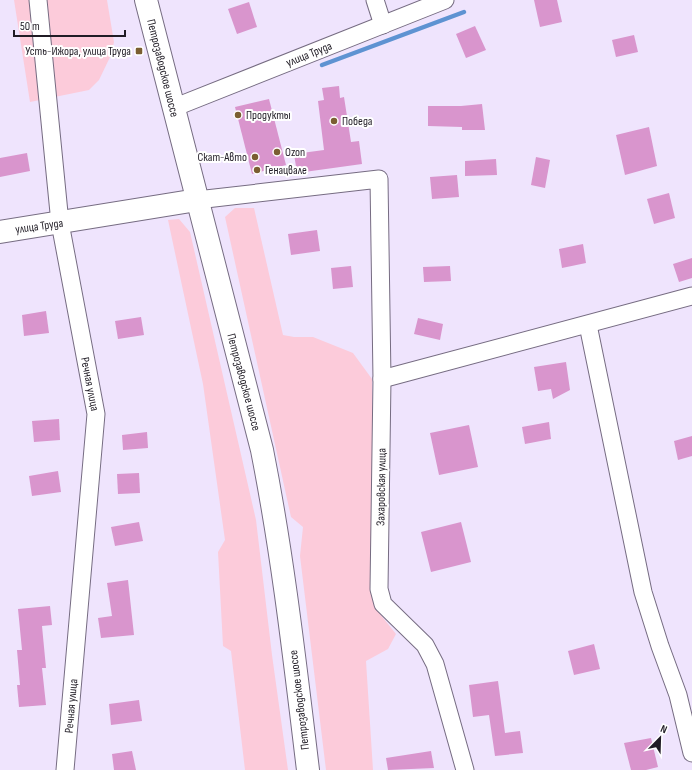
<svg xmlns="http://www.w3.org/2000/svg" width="692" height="770" font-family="'Sofia Sans Condensed',sans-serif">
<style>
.green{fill:#fccbda}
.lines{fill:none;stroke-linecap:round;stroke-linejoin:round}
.stream{stroke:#5e93d2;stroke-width:4.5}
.building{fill:#d995cd}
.minor-casing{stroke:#766c82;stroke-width:19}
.major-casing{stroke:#766c82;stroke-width:24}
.minor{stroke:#fff;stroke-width:17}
.major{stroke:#fff;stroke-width:22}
.poi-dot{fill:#7a5e31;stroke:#fff;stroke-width:1.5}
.labels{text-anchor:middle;stroke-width:4;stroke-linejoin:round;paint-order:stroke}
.poi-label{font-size:12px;fill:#201c25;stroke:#fff;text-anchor:start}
.street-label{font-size:12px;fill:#201c25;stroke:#fff}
</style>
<rect width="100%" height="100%" fill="#efe4fd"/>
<!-- green -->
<g class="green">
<polygon points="14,0 107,0 114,42 111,55 99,80 89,90 30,102"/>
<polygon points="235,208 254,208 283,335 294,337 313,337 353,353 372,379 374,593 380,614 396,634 388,649 366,661 373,770 326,770 300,556 303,527 291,517 225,217"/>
<polygon points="179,219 190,232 256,520 272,655 288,770 245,770 231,651 223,646 218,552 225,540 203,384 168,220"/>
</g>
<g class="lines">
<!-- stream -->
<polyline class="stream" points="322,65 464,12"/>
</g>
<!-- building -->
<g class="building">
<polygon points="534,0 557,0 562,22 540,27"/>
<polygon points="249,2 257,27 237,34 228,9"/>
<polygon points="475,26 486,50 466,58 456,34"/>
<polygon points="634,35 638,52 616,57 612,40"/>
<polygon points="339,86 340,98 344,97 351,142 359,141 362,164 297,173 294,154 324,150 318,101 324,100 322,88"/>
<polygon points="269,99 286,165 252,174 235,107"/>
<polygon points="482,104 485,130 462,130 462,127 428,126 428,106 461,106"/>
<polygon points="649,127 657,166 625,175 616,135"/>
<polygon points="27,153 30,171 0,177 0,158"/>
<polygon points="536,157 550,160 545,188 531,185"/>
<polygon points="496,159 497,175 465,176 465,161"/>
<polygon points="457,175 459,197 432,199 430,177"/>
<polygon points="669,193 675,218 654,224 647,199"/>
<polygon points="317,230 320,251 291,255 288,234"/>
<polygon points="583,244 586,263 562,268 559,249"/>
<polygon points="692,258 692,278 679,282 673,264"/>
<polygon points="351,266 353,287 333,289 331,268"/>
<polygon points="450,266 451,281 424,282 423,267"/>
<polygon points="46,311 49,333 24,336 22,315"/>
<polygon points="141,317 144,335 118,339 115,321"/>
<polygon points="418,318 443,324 440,340 414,334"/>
<polygon points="566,362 570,390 553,399 551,389 538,391 534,367"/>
<polygon points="59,419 60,440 34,442 32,421"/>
<polygon points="549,422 551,439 525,444 522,427"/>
<polygon points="469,425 478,467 439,475 430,433"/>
<polygon points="147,432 148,448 123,450 122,435"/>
<polygon points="692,436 692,456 678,460 674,441"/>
<polygon points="58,471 61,492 32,496 29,476"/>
<polygon points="139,473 140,493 118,494 117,474"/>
<polygon points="139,522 143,541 115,546 111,527"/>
<polygon points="461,522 471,562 431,572 421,532"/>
<polygon points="128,580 134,635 101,638 98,618 112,616 107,583"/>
<polygon points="50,606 52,625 42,626 46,668 42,668 46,705 19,707 17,685 20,685 17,650 22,650 18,609"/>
<polygon points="594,644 600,669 574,675 568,651"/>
<polygon points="498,681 505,733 520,731 523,753 495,756 489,715 473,717 469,685"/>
<polygon points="139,700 142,721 111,725 109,704"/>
<polygon points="651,738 658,767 646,770 631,770 624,743"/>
<polygon points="132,751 136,770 114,770 112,754"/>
<polygon points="431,751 434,768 388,770 386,758"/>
</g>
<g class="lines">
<defs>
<g id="minor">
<polyline points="38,0 60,223 96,414 65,770"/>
<polyline points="375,0 383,25"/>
<polyline points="173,108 445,0"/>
<polyline points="197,200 379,179 382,379 379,589 383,604 425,645 435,664 465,770"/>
<polyline points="588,325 643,592 660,646 678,695 692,753"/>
<polyline points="382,379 692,296"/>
</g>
<g id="major">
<path d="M146,0l116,450c21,106 33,213 46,320"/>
<polyline points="0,232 197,200"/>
</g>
</defs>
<!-- minor casing -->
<use href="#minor" class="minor-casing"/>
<!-- major casing -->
<use href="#major" class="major-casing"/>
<!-- minor -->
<use href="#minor" class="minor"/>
<!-- major -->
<use href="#major" class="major"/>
</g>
<!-- markers -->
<g class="poi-dot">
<rect x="135" y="47" width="8" height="8" rx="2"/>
<circle cx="238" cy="115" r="4"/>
<circle cx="334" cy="121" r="4"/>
<circle cx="277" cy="152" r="4"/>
<circle cx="255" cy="157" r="4"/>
<circle cx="257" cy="170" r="4"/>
</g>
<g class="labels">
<!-- poi labels -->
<g class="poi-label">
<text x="131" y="55" text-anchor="end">Усть-Ижора, улица Труда</text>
<text x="246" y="119">Продукты</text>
<text x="342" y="125">Победа</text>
<text x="285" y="156">Ozon</text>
<text x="247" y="161" text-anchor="end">Скат-Авто</text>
<text x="265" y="174">Генацвале</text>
</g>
<!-- street labels -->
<g class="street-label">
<text transform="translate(309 54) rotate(-22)" y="4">улица Труда</text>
<text transform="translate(163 68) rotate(76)" y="4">Петрозаводское шоссе</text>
<text transform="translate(39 226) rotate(-8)" y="4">улица Труда</text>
<text transform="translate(244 382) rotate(75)" y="4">Петрозаводское шоссе</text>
<text transform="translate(90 384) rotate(79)" y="4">Речная улица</text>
<text transform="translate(381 487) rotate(-89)" y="4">Захаровская улица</text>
<text transform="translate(299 700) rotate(-97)" y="4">Петрозаводское шоссе</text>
<text transform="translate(71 706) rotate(-85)" y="4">Речная улица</text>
</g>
</g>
<!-- north arrow -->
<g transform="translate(660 738) rotate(23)" stroke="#ffffff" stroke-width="3" paint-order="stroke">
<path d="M0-3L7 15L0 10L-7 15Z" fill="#201c25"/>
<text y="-6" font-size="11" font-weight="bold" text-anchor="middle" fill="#201c25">N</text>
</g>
<!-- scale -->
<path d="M14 30v6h111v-6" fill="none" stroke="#201c25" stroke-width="2"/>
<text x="20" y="30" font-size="12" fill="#201c25" stroke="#ffffff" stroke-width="3" paint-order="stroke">50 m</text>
</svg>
